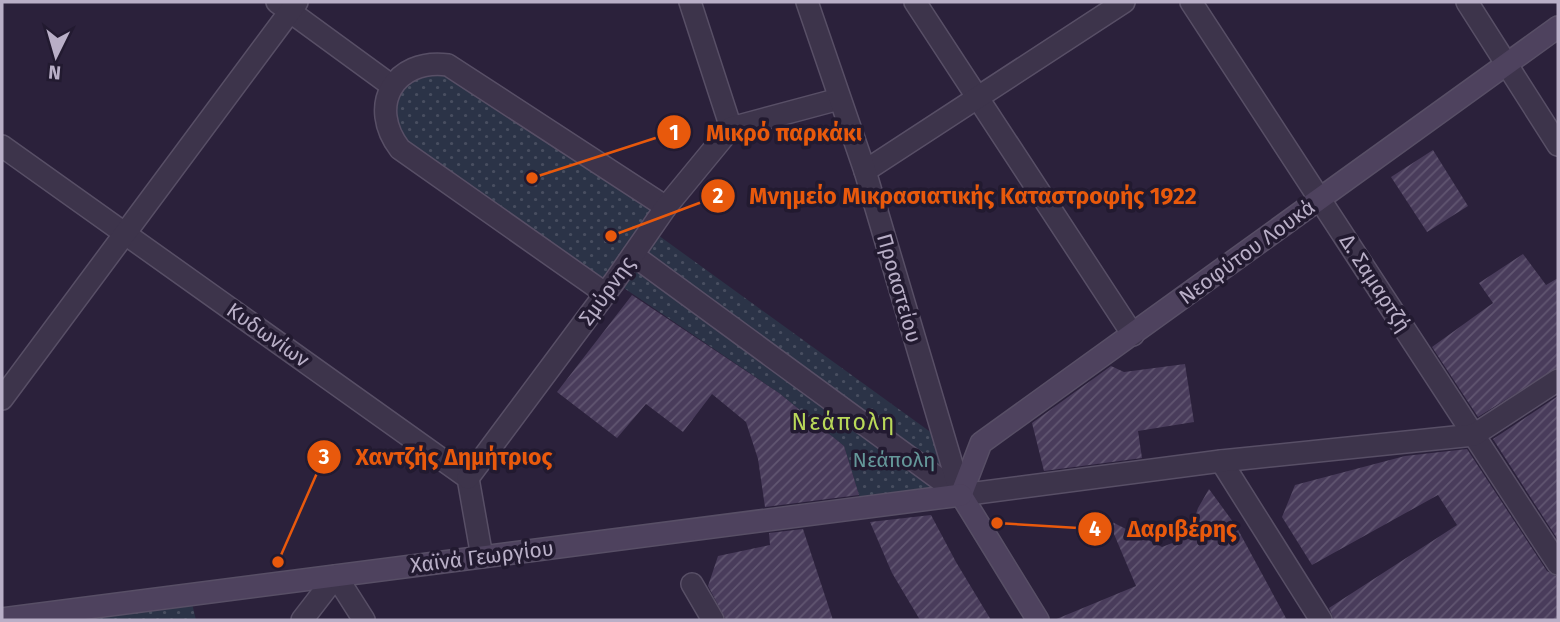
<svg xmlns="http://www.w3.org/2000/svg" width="1560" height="622" font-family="'Fira Sans',sans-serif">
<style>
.grass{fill:url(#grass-dots)}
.building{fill:url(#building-hatch)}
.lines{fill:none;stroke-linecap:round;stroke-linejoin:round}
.pedestrian-casing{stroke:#584f66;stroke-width:24}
.minor-casing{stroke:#584f66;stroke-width:24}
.tertiary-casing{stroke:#584f66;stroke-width:24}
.secondary-casing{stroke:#584f66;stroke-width:24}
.pedestrian{stroke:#3d344b;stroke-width:21}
.minor{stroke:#3d344b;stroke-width:21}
.tertiary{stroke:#3d344b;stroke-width:21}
.secondary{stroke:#4e425e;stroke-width:21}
.labels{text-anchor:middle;stroke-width:7;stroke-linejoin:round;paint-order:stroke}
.street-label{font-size:21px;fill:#b9afc7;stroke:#221a30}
.park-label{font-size:21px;fill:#65989a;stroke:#221a30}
.neighbourhood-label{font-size:23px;letter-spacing:2px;fill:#bad959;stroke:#221a30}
.leader{fill:none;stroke:#e8590c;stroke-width:2.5}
.callout-dot{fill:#e8590c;stroke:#221a30;stroke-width:2.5}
.mark-label{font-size:21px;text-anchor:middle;font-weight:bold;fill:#fff}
.callout-label{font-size:23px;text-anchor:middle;font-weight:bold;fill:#e8590c;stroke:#221a30;stroke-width:7;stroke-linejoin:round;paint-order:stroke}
</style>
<defs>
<pattern id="grass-dots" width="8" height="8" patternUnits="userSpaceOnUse" patternTransform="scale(1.75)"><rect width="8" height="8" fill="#2b3347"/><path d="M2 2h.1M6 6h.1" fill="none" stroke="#484e60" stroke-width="1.8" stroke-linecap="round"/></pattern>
<pattern id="building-hatch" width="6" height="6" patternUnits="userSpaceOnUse" patternTransform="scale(1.75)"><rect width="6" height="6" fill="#493c5b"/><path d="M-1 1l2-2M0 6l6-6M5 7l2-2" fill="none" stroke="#615671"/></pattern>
</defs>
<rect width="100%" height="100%" fill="#2b213b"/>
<!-- grass -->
<g class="grass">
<polygon points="432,63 666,207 651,230 936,436 961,495 863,508 844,446 779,393 615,282 606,294 400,149 385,101"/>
<polygon points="190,595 196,620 2,620"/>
</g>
<!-- building -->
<g class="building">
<polygon points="1433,150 1468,206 1427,232 1391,177"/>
<polygon points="1523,254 1546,285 1558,278 1558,367 1478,417 1432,347 1493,303 1479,283"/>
<polygon points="632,295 779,393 844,446 859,495 765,507 758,459 746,422 712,394 683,432 646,404 617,438 557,392"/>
<polygon points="1185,364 1194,422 1138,431 1142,458 1044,471 1032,423 1111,366 1124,372"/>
<polygon points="1558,396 1558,540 1493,439"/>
<polygon points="1467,449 1547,571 1558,577 1558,620 1334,620 1329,608 1457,525 1438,495 1312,565 1282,517 1295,485 1405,456"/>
<polygon points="1209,489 1236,526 1287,620 1054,620 1136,586 1108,520 1162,547 1188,537 1198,508"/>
<polygon points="931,515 956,562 991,620 920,620 892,573 870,522"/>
<polygon points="803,529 833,620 726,620 708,586 718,556 770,545 769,533"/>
</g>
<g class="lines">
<defs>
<polyline id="pedestrian" points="633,255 961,495"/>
<g id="minor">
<polyline points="277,2 392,86"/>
<polyline points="690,2 731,128"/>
<polyline points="915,2 1133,335"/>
<polyline points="1191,2 1558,564"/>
<polyline points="1467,2 1558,145"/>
<polyline points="2,146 468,478 482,557"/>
<polyline points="865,171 1124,2"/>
<path d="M606,294l-206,-145c-33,-43 -6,-91 48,-84l218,142"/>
<polyline points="2,399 297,2"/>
<polyline points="1221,461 1321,620"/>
<polyline points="468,478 614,282 666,207 731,128 839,99"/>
<polyline points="961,495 1221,461 1474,435 1558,380"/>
<polyline points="692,584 713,620"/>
<polyline points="302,620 336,576 364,620"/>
</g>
<polyline id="tertiary" points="807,2 865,171 961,495"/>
<g id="secondary">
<polyline points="961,495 981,443 1558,27"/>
<polyline points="961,495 1038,620"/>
<polyline points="2,619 961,495"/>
</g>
</defs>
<!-- pedestrian casing -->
<use href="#pedestrian" class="pedestrian-casing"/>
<!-- minor casing -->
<use href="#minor" class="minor-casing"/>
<!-- tertiary casing -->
<use href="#tertiary" class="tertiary-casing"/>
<!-- secondary casing -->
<use href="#secondary" class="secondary-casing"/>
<!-- pedestrian -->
<use href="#pedestrian" class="pedestrian"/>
<!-- minor -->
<use href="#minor" class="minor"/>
<!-- tertiary -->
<use href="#tertiary" class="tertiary"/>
<!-- secondary -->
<use href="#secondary" class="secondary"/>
</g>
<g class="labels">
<!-- street labels -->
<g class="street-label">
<text transform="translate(1247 252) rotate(-36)" y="7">Νεοφύτου Λουκά</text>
<text transform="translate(1375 283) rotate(57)" y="7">Δ. Σαμαρτζή</text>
<text transform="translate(899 288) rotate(74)" y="7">Προαστείου</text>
<text transform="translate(607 291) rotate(-54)" y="7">Σμύρνης</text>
<text transform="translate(268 335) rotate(35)" y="7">Κυδωνίων</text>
<text transform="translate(482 557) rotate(-7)" y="7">Χαϊνά Γεωργίου</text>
</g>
<!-- park labels -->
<g class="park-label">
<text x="894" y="467">Νεάπολη</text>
</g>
<!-- neighbourhood labels -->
<g class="neighbourhood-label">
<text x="844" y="430">Νεάπολη</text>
</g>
</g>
<!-- callouts -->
<path class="leader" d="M532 178L674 132M611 236L718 196M278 562L324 457M997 523L1095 529"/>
<g class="callout-dot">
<circle cx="532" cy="178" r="7"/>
<circle cx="611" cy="236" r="7"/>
<circle cx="278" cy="562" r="7"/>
<circle cx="997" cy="523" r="7"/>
<circle cx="674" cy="132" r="18"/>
<circle cx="718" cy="196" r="18"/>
<circle cx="324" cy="457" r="18"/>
<circle cx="1095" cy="529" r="18"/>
</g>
<g class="mark-label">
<text x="674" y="140">1</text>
<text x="718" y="203">2</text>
<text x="324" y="464">3</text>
<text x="1095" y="536">4</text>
</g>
<g class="callout-label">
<text x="784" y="141">Μικρό παρκάκι</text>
<text x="973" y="204">Μνημείο Μικρασιατικής Καταστροφής 1922</text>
<text x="454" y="465">Χαντζής Δημήτριος</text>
<text x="1182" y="537">Δαριβέρης</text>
</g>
<!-- border -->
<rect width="1560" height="622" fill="none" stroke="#b9afc7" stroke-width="7"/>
<!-- north arrow -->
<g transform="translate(56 56) rotate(185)" stroke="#221a30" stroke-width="5" paint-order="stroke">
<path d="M0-5L12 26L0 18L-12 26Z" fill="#b9afc7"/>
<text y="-10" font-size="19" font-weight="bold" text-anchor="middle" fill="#b9afc7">N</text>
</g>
</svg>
